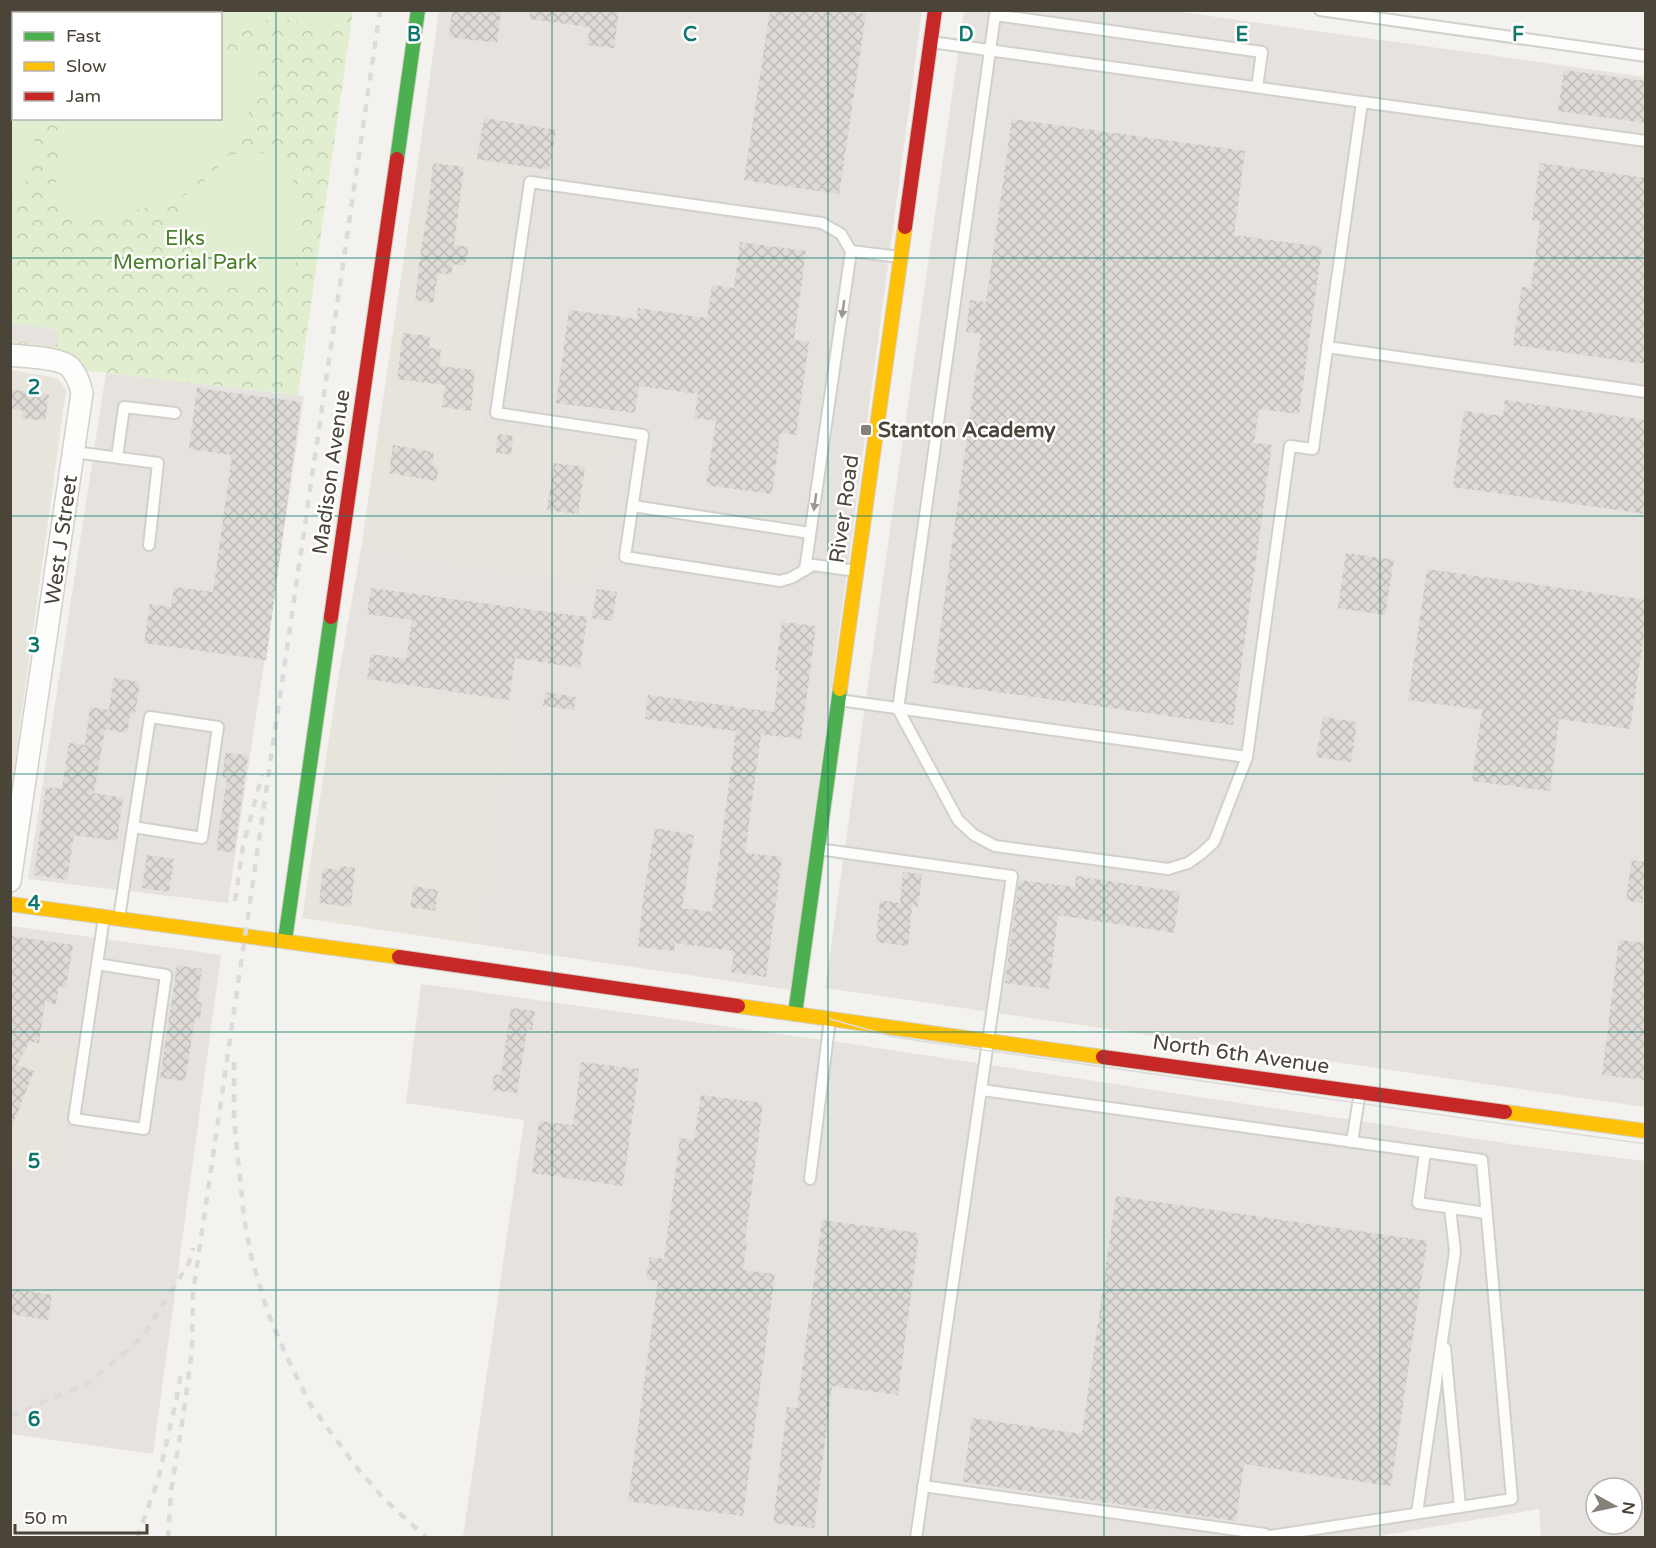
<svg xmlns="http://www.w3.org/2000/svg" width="1656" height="1548" font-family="'Varela Round',sans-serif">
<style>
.residential{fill:#e7e4dc}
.industrial{fill:#e6e2de;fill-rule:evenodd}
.park{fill:url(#park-crowns);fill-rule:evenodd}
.pitch{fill:#e1eecf}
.parking{fill:#e6e3df}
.building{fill:url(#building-cross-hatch)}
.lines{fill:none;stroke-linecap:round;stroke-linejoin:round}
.lane-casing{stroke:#d2d0cb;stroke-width:14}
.street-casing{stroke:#d2d0cb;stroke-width:24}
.fast-casing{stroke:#d3cfc5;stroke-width:16}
.slow-casing{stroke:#d3cfc5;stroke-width:16}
.jam-casing{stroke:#d3cfc5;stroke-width:16}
.lane{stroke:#fdfdfc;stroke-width:10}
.street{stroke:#fdfdfc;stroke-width:21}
.fast{stroke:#4caf50;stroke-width:14}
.slow{stroke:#ffc107;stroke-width:14}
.jam{stroke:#c62828;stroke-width:14}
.tram{stroke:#dbdbda;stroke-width:1.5}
.rail{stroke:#dbdbda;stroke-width:4.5;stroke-dasharray:8 8;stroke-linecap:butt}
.oneway{fill:#9b9791}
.grid{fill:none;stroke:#0f766e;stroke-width:1.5;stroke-opacity:0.55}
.poi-dot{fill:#868178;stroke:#fff;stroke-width:2}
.labels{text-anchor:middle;stroke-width:5;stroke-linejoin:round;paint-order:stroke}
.park-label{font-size:21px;fill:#4a7f2a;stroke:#fff}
.poi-label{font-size:21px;font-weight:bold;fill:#4b4439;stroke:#fff;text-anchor:start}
.street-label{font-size:21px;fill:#4b4439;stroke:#fff}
.grid-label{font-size:20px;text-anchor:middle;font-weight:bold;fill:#0f766e;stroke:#fff;stroke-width:5;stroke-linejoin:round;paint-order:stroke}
</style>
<defs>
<pattern id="park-crowns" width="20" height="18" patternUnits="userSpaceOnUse" patternTransform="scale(1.5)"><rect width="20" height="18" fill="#e1eecf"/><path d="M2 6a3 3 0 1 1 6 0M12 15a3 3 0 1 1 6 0" fill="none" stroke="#c3cdb2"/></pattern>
<pattern id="building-cross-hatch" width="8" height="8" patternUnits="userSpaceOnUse" patternTransform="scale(1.5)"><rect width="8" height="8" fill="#dedbd6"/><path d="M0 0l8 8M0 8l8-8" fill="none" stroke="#c0bdb8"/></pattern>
</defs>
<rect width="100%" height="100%" fill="#f4f2ee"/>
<!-- residential -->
<g class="residential">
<polygon points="420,148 519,163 481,425 613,445 593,583 361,549"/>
<polygon points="11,370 57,378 66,390 11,791"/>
<polygon points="338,679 512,705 476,944 302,918"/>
<polygon points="11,1041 75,1050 58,1171 11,1164"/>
</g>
<!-- industrial -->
<g class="industrial">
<polygon points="439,11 922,11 791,990 476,944 511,706 338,679 361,549 593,583 613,445 481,426 519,163 420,148"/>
<polygon points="964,11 1174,11 1645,77 1645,1107 825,988"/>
<polygon points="106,373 304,396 228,903 28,879"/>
<polygon points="11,926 221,955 153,1454 11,1434 11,1164 58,1170 75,1050 11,1041"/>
<path d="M421,984l410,57 679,103 135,17v376h-104l-2,-28 -173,29 -903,-1 61,-417 -118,-17zM1596,1488h36v36h-36z"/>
</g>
<!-- park -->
<path class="park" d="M11,11h342l-55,384 -287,-33zM14,14h206v104h-206z"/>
<!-- pitch -->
<g class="pitch">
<polygon points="136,11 268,10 268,11 264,32 221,25 220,14 154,14"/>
<polygon points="290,11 334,11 331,28 288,20"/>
<polygon points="11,36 14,37 14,118 37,119 29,177 11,197"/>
<path d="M221,50l39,6c-1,11 -1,22 -4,33 -10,49 -46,89 -91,110 -12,6 -26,12 -39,13 -22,3 -44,0 -65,-3l-6,-19 10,-71 155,-1z"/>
<polygon points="278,153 289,164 302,212 302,241 294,269 278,283 250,290 221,286 199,265 186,239 180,215 182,197 207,179 230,154"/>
</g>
<!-- parking -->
<polygon class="parking" points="11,323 58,330 56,347 11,341"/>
<!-- building -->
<g class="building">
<polygon points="452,10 501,10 497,43 449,37"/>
<polygon points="530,10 619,10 614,48 587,45 590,27 529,19"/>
<polygon points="770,10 841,10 866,14 839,194 744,180"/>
<polygon points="1564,70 1646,81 1646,123 1558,111"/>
<polygon points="484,118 556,130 549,170 477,159"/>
<polygon points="1012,119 1245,151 1234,235 1322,247 1299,414 1259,409 1254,443 1272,445 1233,725 933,683 981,334 966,332 970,300 986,302"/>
<polygon points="433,163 464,167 454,245 469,247 465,266 453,264 451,275 438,273 433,303 415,300 419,270 418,270 429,201"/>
<polygon points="1540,163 1646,178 1646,364 1513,345 1522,287 1531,288 1540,221 1532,220"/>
<polygon points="740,242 806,251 794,340 809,342 796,435 780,433 772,494 706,485 716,421 694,418 698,394 639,386 635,413 556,403 569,310 637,319 638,308 707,318 712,285 734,288"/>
<polygon points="403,333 430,336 429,348 441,349 439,366 475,370 471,411 442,407 445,385 397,379"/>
<polygon points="197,388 301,402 266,660 144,643 150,604 171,607 174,587 213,592 232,455 189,449"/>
<polygon points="10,389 49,395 45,421 22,418 23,411 10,408"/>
<polygon points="1505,400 1646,420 1646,514 1453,487 1464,411 1503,416"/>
<polygon points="498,434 513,436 511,455 496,453"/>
<polygon points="393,445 434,452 432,466 439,467 436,481 389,473"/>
<polygon points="554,463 585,467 578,514 547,510"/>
<polygon points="1346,553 1394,560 1385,615 1338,608"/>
<polygon points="1427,569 1646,600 1646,620 1630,729 1559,719 1550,791 1472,781 1482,710 1408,700"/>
<polygon points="371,588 587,617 580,668 515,658 509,700 367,679 371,654 406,659 412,620 367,614"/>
<polygon points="597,589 617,592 612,621 592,618"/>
<polygon points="782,622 816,626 801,739 761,734 745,853 782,857 766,977 731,972 734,951 675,943 674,951 638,947 644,891 655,828 694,835 682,908 712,912 736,731 645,719 648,695 774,712 779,670 775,670"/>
<polygon points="114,678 140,682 135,714 130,714 127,733 105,729 94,793 123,798 117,841 74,835 67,880 34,875 46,787 62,789 69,743 85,745 90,707 109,710"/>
<polygon points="545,692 576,697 574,710 543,706"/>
<polygon points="1323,717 1357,722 1351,762 1316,757"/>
<polygon points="226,752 248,756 234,853 216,850 227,778 222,777"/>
<polygon points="147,855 174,859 169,892 142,888"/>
<polygon points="1632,860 1646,862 1646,880 1642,903 1626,900"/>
<polygon points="341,866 355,868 351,907 319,903 323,868 340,870"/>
<polygon points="903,872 922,874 918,907 912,906 908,946 876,942 880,900 900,903"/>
<polygon points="1076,876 1180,892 1174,933 1058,915 1049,989 1005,983 1019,880 1075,887"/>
<polygon points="414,886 438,890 435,911 410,907"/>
<polygon points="10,936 73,945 66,987 59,986 56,1004 45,1002 39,1043 30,1041 17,1065 34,1071 11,1129"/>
<polygon points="1619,940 1646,943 1646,1080 1602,1075"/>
<polygon points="177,965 202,969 197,1001 202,1002 200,1019 195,1018 185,1081 160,1078"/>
<polygon points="511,1008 535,1011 532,1030 527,1029 517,1093 492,1090 494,1074 501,1075"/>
<polygon points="581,1062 639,1069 623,1186 532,1173 539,1121 573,1125"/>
<polygon points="701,1095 763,1103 745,1241 747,1242 743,1270 775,1274 743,1516 628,1501 658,1281 646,1279 650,1257 664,1259 680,1138 694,1140"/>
<polygon points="1116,1196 1427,1241 1391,1486 1244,1464 1236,1521 963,1482 972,1418 1082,1434"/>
<polygon points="822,1220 919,1233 898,1395 832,1386 814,1528 773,1523 787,1407 797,1408"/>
<polygon points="10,1288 52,1295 48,1320 10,1314"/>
</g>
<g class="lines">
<defs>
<g id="lane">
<polyline points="1320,10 1646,56"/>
<polyline points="1362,102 1646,141"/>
<polyline points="1327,347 1646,392"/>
<polyline points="74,452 158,463 149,545"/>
<polyline points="117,457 124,407 175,413"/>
<polyline points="633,506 810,533"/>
<polyline points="805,570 851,251"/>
<polyline points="857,571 813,565 791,578 780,581 625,557 643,435 496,413 530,182 822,223 841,234 851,251 900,257"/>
<polyline points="839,700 1247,757 1290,446 1313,449 1362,102 931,42"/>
<polyline points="1247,757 1214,842 1202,853 1188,863 1168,869 995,846 974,835 958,820 898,709 995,15 1262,52 1257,87"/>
<polyline points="818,849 1012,876 916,1538"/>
<polyline points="119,918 150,717 218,727 202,838 133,827"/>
<polyline points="97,964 166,975 144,1129 74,1119 104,917"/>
<polyline points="982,1090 1482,1160 1512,1499 1257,1538"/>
<polyline points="1352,1142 1360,1092"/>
<polyline points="1425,1152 1418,1203 1486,1213"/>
<polyline points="810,1179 830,1019"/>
<polyline points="1445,1348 1460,1507"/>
<polyline points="923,1486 1265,1534"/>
<polyline points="1417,1513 1455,1251 1450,1208"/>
</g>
<path id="street" d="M10,355c15,2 50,2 60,12 7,8 10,16 12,26l-72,488"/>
<g id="fast">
<polyline points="397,159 418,10"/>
<polyline points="285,940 331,617"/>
<polyline points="795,1014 840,689"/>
</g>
<g id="slow">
<polyline points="840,689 905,227"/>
<polyline points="10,904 399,957"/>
<polyline points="738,1006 1103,1057"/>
<polyline points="1505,1112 1646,1131"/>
</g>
<g id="jam">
<polyline points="905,227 935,10"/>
<polyline points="331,617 397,159"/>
<polyline points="399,957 738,1006"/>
<polyline points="1103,1057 1505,1112"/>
</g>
</defs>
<!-- lane casing -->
<use href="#lane" class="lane-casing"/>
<!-- street casing -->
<use href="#street" class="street-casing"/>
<!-- fast casing -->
<use href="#fast" class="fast-casing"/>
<!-- slow casing -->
<use href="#slow" class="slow-casing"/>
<!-- jam casing -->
<use href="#jam" class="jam-casing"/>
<!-- lane -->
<use href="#lane" class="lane"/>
<!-- street -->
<use href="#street" class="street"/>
<!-- fast -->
<use href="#fast" class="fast"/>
<!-- slow -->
<use href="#slow" class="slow"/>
<!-- jam -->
<use href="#jam" class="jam"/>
<!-- tram -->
<polyline class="tram" points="830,1019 894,1037 935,1043 1646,1144"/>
<!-- rail -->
<g class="rail">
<polyline points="235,901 243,846 262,775"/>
<polyline points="234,1062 234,1119 244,1218 252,1260 268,1313 285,1353 310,1404 332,1434 357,1468 385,1500 427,1538"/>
<polyline points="10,1414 15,1414 89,1383 143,1336 189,1263 193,1248"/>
<polyline points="137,1538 158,1480 176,1401 181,1373"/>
<polyline points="168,1538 171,1491 184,1411 192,1350 193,1293 380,10"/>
</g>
</g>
<!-- one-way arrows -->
<defs><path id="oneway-solid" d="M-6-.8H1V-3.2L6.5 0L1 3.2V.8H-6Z" transform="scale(1.5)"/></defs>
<g class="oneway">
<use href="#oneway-solid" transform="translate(843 309) rotate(98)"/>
<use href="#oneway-solid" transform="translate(815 502) rotate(98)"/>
</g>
<!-- grid -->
<path class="grid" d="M276,10v1528M552,10v1528M828,10v1528M1104,10v1528M1380,10v1528M10,258h1636M10,516h1636M10,774h1636M10,1032h1636M10,1290h1636"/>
<!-- markers -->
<rect class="poi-dot" x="860" y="424" width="12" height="12" rx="3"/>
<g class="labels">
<!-- park labels -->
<g class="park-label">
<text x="185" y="245">Elks<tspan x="185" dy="24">Memorial Park</tspan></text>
</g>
<!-- poi labels -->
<g class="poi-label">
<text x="878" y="437">Stanton Academy</text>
</g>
<!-- street labels -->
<g class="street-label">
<text transform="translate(331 472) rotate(-82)" y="7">Madison Avenue</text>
<text transform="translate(844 509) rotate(-82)" y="7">River Road</text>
<text transform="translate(61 540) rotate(-82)" y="7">West J Street</text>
<text transform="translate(1241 1054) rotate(8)" y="7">North 6th Avenue</text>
</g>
</g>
<g class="grid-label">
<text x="414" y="41">B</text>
<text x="690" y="41">C</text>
<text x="966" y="41">D</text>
<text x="1242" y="41">E</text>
<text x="1518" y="41">F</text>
<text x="34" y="394">2</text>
<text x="34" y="652">3</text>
<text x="34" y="910">4</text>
<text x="34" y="1168">5</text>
<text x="34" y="1426">6</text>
</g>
<!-- border -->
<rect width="1656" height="1548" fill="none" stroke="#4b4439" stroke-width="24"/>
<!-- legend -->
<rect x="12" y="12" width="210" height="108" fill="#ffffff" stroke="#b7b4b0" stroke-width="1.5"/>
<rect x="24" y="32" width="30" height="9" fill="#4caf50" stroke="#b7b4b0" stroke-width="1.5"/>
<text x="66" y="42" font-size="18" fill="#4b4439">Fast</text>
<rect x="24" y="62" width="30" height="9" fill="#ffc107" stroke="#b7b4b0" stroke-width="1.5"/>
<text x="66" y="72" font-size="18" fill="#4b4439">Slow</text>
<rect x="24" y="92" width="30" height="9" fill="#c62828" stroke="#b7b4b0" stroke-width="1.5"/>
<text x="66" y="102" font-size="18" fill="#4b4439">Jam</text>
<!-- north arrow -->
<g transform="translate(1614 1506) rotate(98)"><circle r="28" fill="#ffffff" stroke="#b7b4b0" stroke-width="1.5"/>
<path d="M0-4.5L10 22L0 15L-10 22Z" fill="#868178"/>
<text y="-9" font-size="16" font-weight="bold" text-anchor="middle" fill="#4b4439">N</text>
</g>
<!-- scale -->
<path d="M15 1524v9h132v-9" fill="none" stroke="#4b4439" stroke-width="3"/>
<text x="24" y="1524" font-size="18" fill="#4b4439" stroke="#ffffff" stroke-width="4.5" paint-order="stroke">50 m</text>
</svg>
